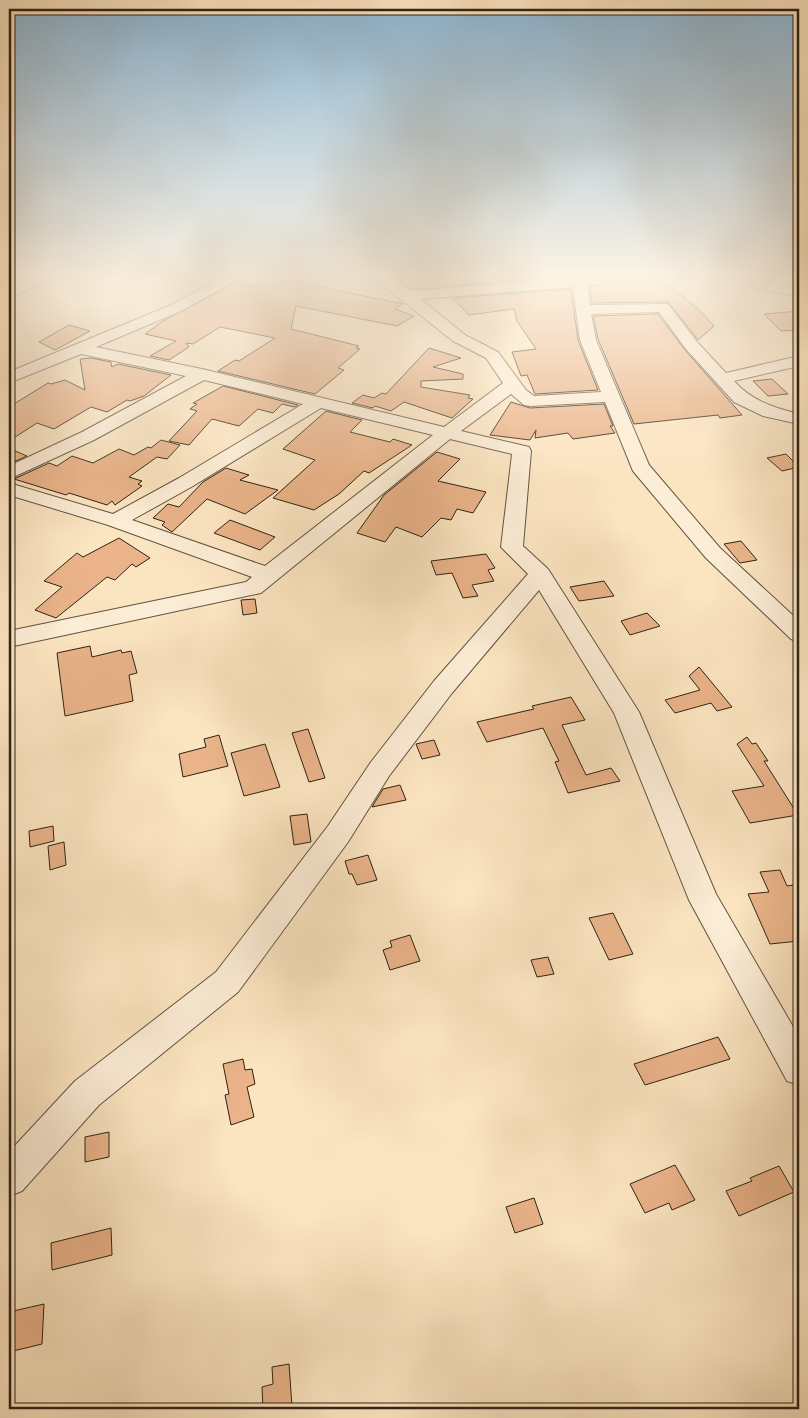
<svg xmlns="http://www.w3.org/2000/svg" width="808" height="1418" font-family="Cardo,serif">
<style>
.building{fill:#eab389;stroke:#2f2314}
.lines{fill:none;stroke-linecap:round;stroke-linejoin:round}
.minor-casing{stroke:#62533f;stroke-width:2}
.minor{fill:#fcedd6;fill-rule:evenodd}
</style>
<rect width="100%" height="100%" fill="#fbe4c0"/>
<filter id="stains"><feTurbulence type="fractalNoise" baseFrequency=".004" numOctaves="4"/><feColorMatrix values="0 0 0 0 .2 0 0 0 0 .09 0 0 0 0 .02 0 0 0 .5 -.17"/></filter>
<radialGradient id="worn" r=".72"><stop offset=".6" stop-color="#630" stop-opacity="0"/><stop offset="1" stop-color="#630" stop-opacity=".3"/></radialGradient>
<!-- building -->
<g class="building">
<polygon points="396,279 532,279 440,287 436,283 428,288 411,289"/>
<polygon points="615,279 655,279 660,284 667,283 699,310 714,326 698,340 668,302 592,303 590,286 603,285 601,281"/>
<polygon points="287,280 403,304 395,309 414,316 397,326 296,306 291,329 359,346 356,348 360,349 338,368 344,370 315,394 218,371 235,360 239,361 275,338 220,327 193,344 186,343 189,347 169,360 150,356 176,341 145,334 163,321 237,282 257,287 262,283 277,286"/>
<polygon points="571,289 578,340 598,390 535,394 527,375 521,376 512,352 536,349 517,321 514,309 469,315 452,298"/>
<polygon points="799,311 799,330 781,331 764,314"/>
<polygon points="658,314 685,350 742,415 720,418 718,415 634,424 598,339 593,316"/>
<polygon points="69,325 90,331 55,350 39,342"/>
<polygon points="429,348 461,358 433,367 463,374 463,379 421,381 421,387 470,395 468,398 473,399 452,418 404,402 391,411 375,406 373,408 352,403 363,395 374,398 382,393 386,394"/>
<polygon points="91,358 111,362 112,367 118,364 171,375 144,396 130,401 127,400 107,412 91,407 54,429 37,423 9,441 9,407 48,383 51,384 65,380 85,390 80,359"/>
<polygon points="772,379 788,394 768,396 753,381"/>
<polygon points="223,386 298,405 294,407 282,404 273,413 258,409 239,426 212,419 189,445 169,441 197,411 190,409 197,404 193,403"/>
<polygon points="511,402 530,408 604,404 613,426 610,426 615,433 573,439 568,433 535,438 536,430 530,440 490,435"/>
<polygon points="326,411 362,420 350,432 390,442 393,439 412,445 369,473 364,471 339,494 314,510 273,498 315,460 283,449"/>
<polygon points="161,440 180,445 167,459 157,457 129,477 142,481 138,484 142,486 115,505 112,501 107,505 69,493 66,495 14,479 49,463 57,466 72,456 93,463 119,449 134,455 148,447 151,448"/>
<polygon points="15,451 27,456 9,464 9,454"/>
<polygon points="437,452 460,459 438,481 486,492 473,513 457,509 451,520 441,518 422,537 396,527 385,542 357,533 384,495"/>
<polygon points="786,454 799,467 782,471 767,458"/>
<polygon points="226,468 249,475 240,480 278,490 245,514 207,499 172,532 162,525 165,522 153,518 168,504 179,507 203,482"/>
<polygon points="230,520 275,537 260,550 214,533"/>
<polygon points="119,538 150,558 136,567 132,564 115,580 107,577 56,618 35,610 62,587 44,581 77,553 83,557"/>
<polygon points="741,541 757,560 740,563 724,544"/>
<polygon points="486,554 495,568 488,570 494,581 472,585 478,596 463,598 452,573 436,575 431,561"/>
<polygon points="604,581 614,596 579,601 570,587"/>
<polygon points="255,599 257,613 243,615 241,600"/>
<polygon points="647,613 660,626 630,635 621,621"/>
<polygon points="90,646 92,657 121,650 122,653 131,651 137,673 129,675 133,701 65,716 57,653"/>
<polygon points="699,667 732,707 717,711 711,703 675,713 665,700 700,690 689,676"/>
<polygon points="571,697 585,720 562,725 586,775 611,768 620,781 568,793 555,762 559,761 543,728 487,742 477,722 534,709 532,706"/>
<polygon points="308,729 325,778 309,782 292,733"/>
<polygon points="219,735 228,766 183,777 179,754 206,747 204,739"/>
<polygon points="747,737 752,744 756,743 768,761 764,761 798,815 750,823 732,791 764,786 737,744"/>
<polygon points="434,740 440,755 422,759 416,744"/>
<polygon points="265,744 280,787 244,796 231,753"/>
<polygon points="400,785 406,800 372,807 383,789"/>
<polygon points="307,814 311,842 294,845 290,816"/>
<polygon points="53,826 54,841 30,847 29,831"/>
<polygon points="64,842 66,865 50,870 48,846"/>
<polygon points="368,855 377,880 357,885 352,874 349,874 345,861"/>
<polygon points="780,870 787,886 799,884 799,941 770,944 748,894 769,892 760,872"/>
<polygon points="613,913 633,954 609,960 589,918"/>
<polygon points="410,935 420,961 390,970 383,950 392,947 390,941"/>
<polygon points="548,957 554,974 537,977 531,960"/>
<polygon points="718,1037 730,1059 645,1085 634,1064"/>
<polygon points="243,1059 245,1070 252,1069 255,1084 247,1087 254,1117 231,1125 225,1095 229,1094 223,1064"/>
<polygon points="109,1132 109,1157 85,1162 85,1137"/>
<polygon points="675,1165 695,1200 672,1210 669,1203 645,1213 630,1184"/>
<polygon points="779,1166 794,1192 739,1216 726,1191 752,1181 750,1178"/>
<polygon points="534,1198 543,1224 515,1233 506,1207"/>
<polygon points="111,1228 112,1255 52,1270 51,1243"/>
<polygon points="44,1304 42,1344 9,1352 9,1312"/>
<polygon points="289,1364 292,1407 263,1409 262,1387 273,1384 272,1367"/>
</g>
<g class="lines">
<defs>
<g id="minor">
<polygon points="32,279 52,279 9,298 9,289"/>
<path d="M220,279h19l-58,32 -85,36 106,22 242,58 59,-44 -17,-25 -33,-17 -78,-62h17l19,12 149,-12h27l3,26 78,-1 30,39 28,30 73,-17v10l-65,15c18,20 40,27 65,33v10l-36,-8 -29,-14 -48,-53 -27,-37 -68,2 5,26 53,125 71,83 79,73v21l-8,-3 -85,-81 -73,-87 -28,-69 -75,4 -6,-1 -13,-11 -50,37 68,16 2,4 -8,95 25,23 91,143 77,182 83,143v48l-12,-4 -98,-181 -75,-187 -75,-123 -87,103 -63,83 -41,66 -110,150 -139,113 -77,86 -13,5v-44l66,-71 141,-109 112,-146 43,-64 63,-81 94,-107 -27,-27 11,-93 -62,-15 -189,154 -252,54v-16l237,-49 6,-5 -144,-52 -99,-30v-12l104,31 66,-36 124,-74 -99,-24 -110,60 -85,39v-13l73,-34 104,-56 -105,-22 -72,29v-11l162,-67zM573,287l7,53 21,52 -67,4 -8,-6 -28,-38 -33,-17 -44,-36zM321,408l112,27 -168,131 -133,-46 61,-34z"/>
<polygon points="730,279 758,279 799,289 799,297 732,282"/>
</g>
</defs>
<!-- minor casing -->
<use href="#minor" class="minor-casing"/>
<!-- minor -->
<use href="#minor" class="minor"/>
</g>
<!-- sky -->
<linearGradient id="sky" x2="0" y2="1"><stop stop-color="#8cb7d6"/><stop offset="0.58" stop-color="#fdf3e3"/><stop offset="1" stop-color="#fdf3e3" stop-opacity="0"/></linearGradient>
<rect width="808" height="478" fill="url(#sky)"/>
<!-- margin -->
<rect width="808" height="1418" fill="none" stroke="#fbe4c0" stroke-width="30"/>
<rect x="10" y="10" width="788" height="1398" fill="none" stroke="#2f2314" stroke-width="2.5"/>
<rect x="15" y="15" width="778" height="1388" fill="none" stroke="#2f2314"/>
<rect width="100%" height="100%" filter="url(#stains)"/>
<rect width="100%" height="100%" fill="url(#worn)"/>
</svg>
